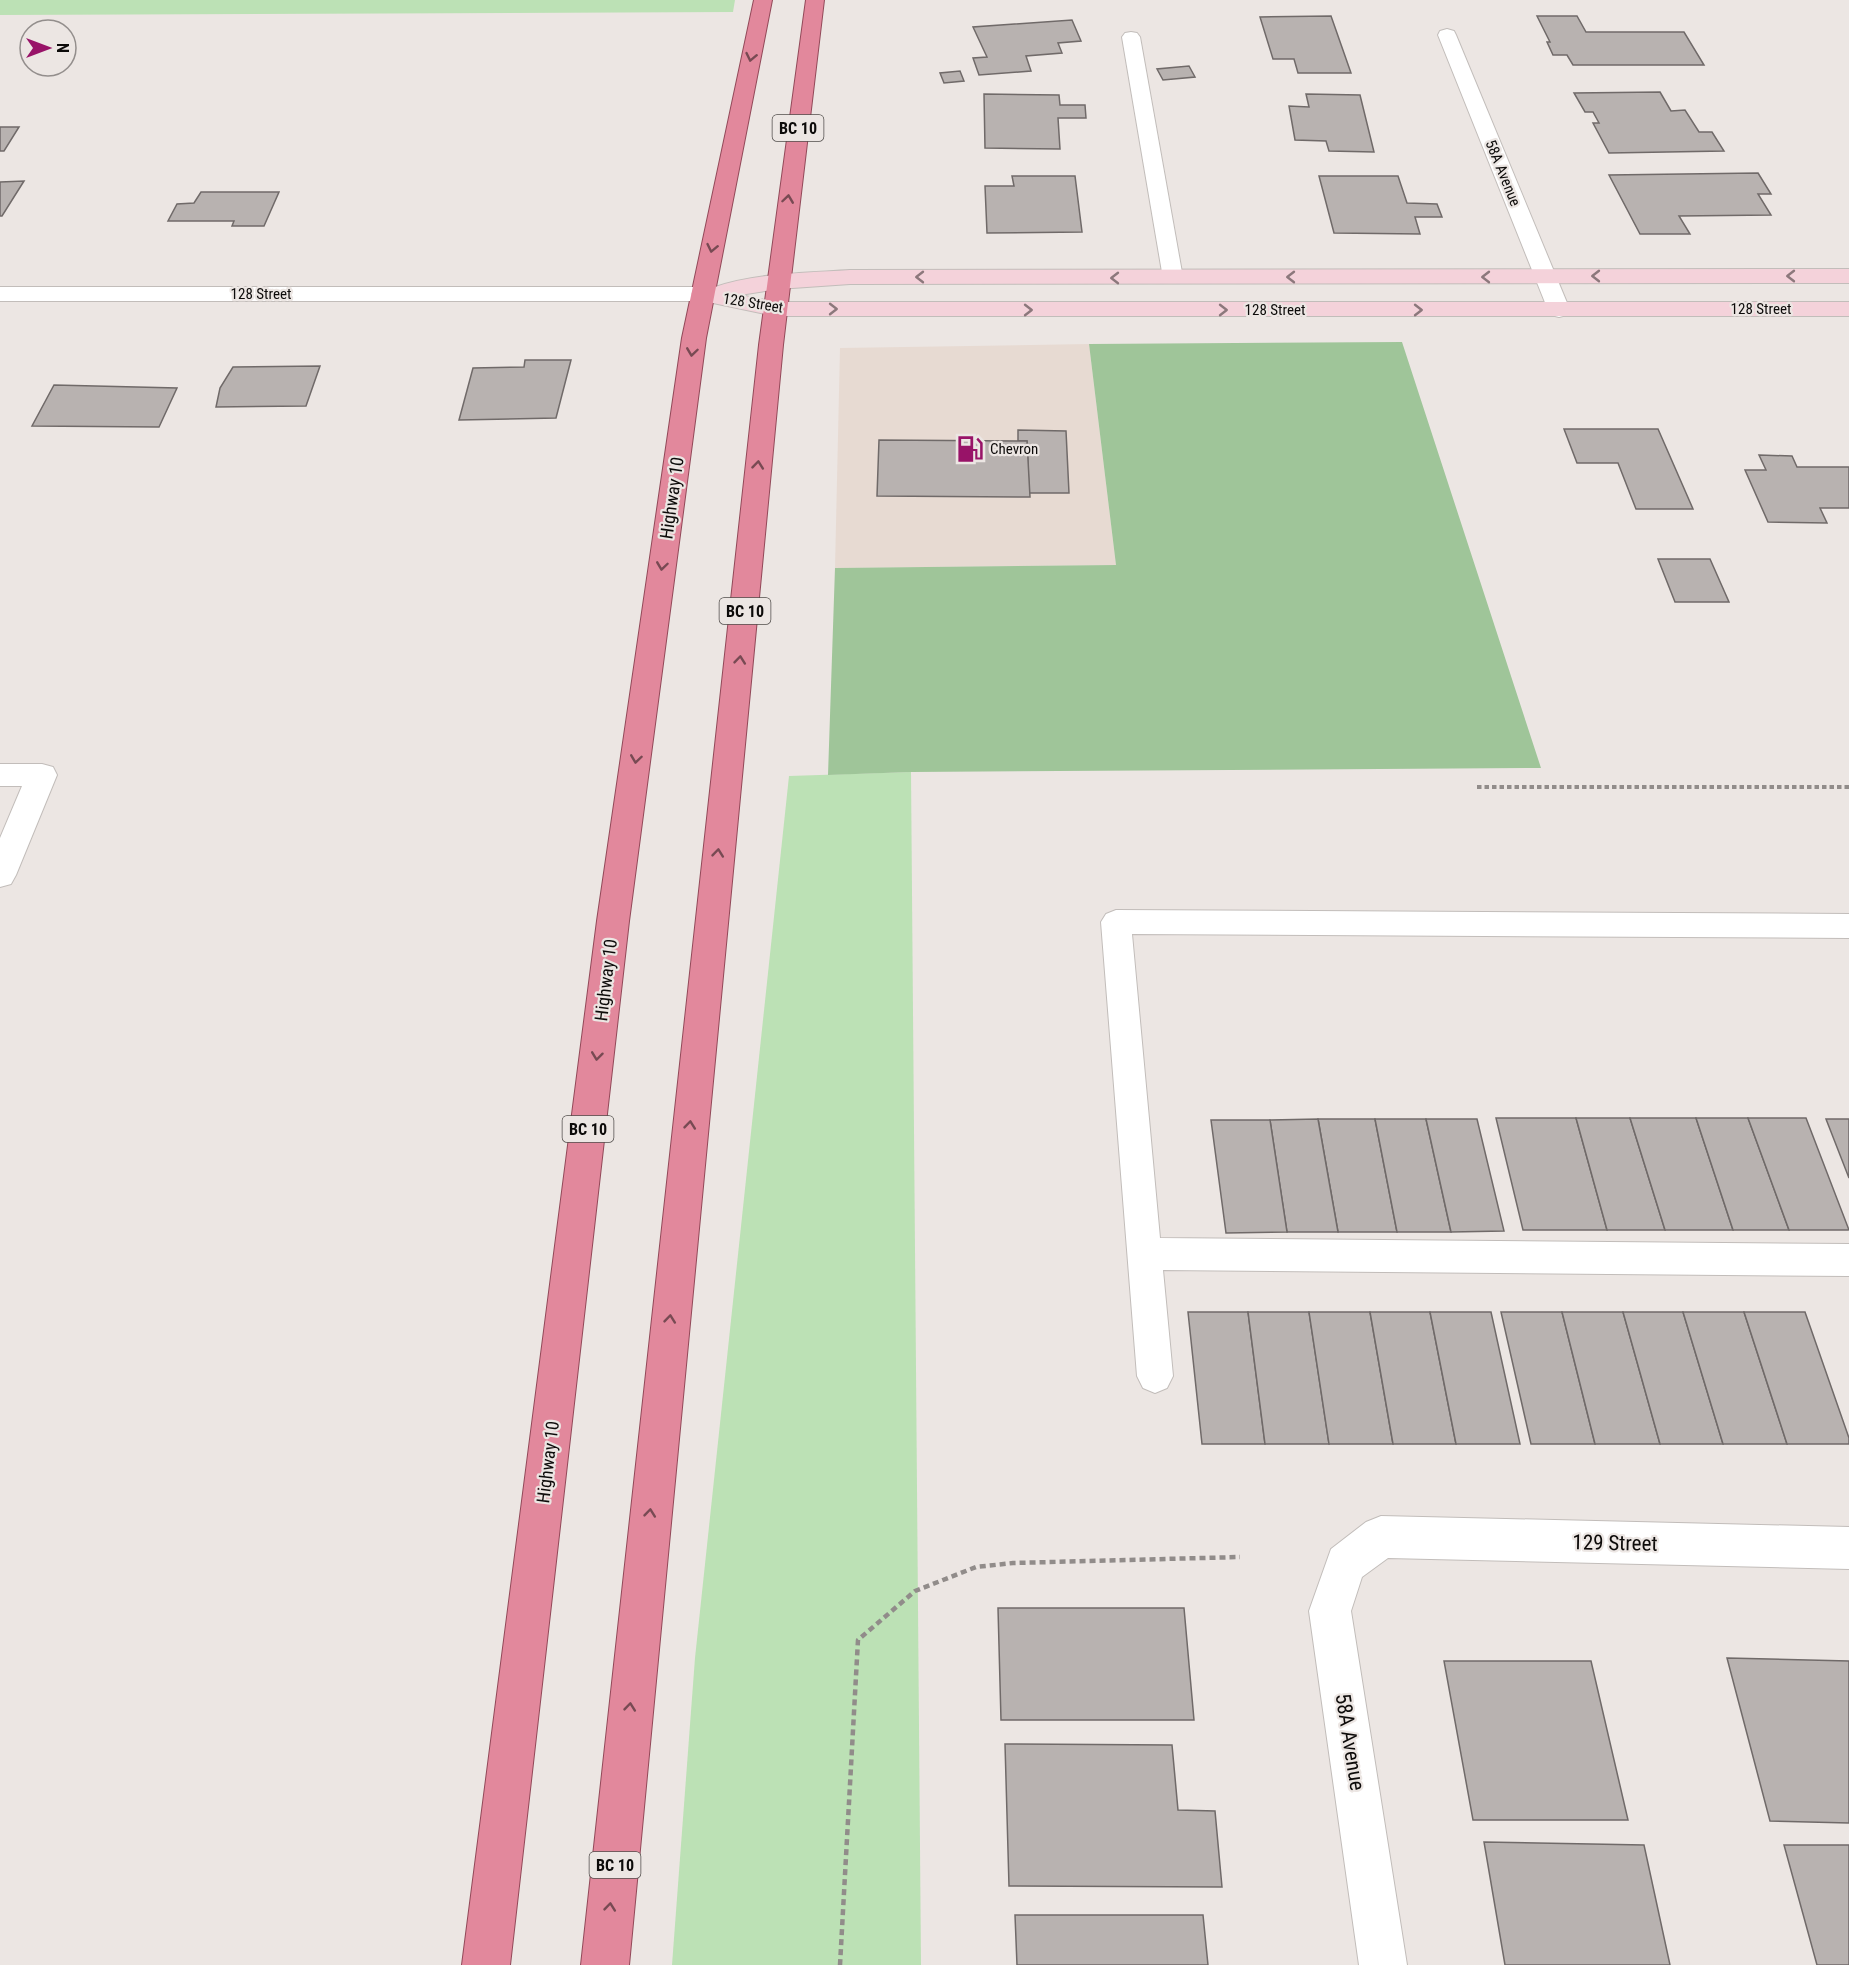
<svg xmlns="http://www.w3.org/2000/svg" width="1849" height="1965" font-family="'Roboto Condensed',sans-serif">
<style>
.built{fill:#e7dad2}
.green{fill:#bce1b5}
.forest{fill:#9fc599}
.building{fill:#b8b2b0;stroke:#706a69;stroke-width:1.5}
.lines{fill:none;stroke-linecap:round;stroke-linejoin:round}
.service-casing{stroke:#c2bdba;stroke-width:2}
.minor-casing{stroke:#c2bdba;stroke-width:2}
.tertiary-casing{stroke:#c2bdba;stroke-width:2}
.secondary-casing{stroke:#c2bdba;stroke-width:2}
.trunk-casing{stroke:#924959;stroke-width:2}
.path-far1{stroke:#918c8a;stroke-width:4;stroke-dasharray:4.5 3;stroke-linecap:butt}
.path{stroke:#918c8a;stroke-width:4.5;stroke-dasharray:6 4;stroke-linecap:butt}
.service{fill:#fff;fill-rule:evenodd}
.minor{fill:#fff;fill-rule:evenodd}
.tertiary{fill:#fff;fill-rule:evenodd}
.secondary{fill:#f4d2da;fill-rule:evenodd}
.trunk{fill:#e2889c;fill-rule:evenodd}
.oneway{stroke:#784a53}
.oneway2{stroke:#8c787c}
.labels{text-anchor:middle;stroke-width:4.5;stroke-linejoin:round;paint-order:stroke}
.far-street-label{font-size:15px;fill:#0d0b0a;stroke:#ece6e3}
.far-poi-label{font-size:15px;fill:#0d0b0a;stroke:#ece6e3;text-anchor:start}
.shield{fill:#ece6e3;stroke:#504d4b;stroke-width:1.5}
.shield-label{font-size:16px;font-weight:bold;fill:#0d0b0a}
.street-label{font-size:18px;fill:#0d0b0a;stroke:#ece6e3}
.near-street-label{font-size:21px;fill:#0d0b0a;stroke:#ece6e3}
</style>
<rect width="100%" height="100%" fill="#ece6e3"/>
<!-- built -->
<polygon class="built" points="1089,344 1116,565 835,568 840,348"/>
<!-- green -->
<g class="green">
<polygon points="0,0 735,0 733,12 0,15"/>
<polygon points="911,772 921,1965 672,1965 695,1658 789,776"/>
</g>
<!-- forest -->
<polygon class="forest" points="1402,342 1541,768 911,772 828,775 835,568 1116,565 1089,344"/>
<!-- building -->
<g class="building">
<polygon points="1331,16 1351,73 1298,73 1294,59 1273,59 1260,17"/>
<polygon points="1537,16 1577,16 1586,32 1684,32 1704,65 1573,65 1567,55 1553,55 1547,42 1550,42"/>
<polygon points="1072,20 1081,41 1058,43 1062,53 1026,56 1031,71 979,75 973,58 987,57 973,27"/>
<polygon points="1189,66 1195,77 1163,80 1157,69"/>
<polygon points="960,71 964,81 944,83 940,73"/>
<polygon points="1660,92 1671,111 1685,110 1699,132 1712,132 1724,151 1609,153 1593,123 1599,123 1593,112 1585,112 1574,93"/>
<polygon points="984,94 1059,95 1060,105 1085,105 1086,118 1058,118 1060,149 985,148"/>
<polygon points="1306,94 1360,95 1374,152 1329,151 1326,141 1295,140 1289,106 1309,107"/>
<polygon points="0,127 19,127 4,151 0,151"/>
<polygon points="1758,173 1771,194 1758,194 1771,215 1679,216 1690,234 1640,234 1609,175"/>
<polygon points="1012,176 1075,176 1082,232 987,233 985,186 1014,186"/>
<polygon points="1319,176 1398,176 1407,203 1437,204 1442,217 1415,217 1420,234 1334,233"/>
<polygon points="24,181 2,216 0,216 0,182"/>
<polygon points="201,192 279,192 264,226 232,226 234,221 168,221 177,204 194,203"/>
<polygon points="525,360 571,360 556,418 459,420 473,368 524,367"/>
<polygon points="320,366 306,406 216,407 220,388 233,367"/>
<polygon points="54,385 177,388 159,427 32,426"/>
<polygon points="1564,429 1658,429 1693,509 1636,509 1618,463 1577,463"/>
<polygon points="1018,430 1066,431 1069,493 1029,493 1027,441 1018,441"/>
<polygon points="879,440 1027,441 1030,497 877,496"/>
<polygon points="1759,455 1792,456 1797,467 1849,467 1849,508 1820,508 1827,523 1768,522 1745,470 1766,470"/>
<polygon points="1658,559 1710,559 1729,602 1675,602"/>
<polygon points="1496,1118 1576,1118 1607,1230 1523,1230"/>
<polygon points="1576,1118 1630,1118 1665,1230 1607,1230"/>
<polygon points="1630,1118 1696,1118 1733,1230 1665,1230"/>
<polygon points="1696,1118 1748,1118 1789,1230 1733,1230"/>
<polygon points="1748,1118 1806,1118 1849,1230 1789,1230"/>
<polygon points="1318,1119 1375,1119 1397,1232 1338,1232"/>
<polygon points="1318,1119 1338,1232 1287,1232 1270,1120"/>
<polygon points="1375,1119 1426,1119 1451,1232 1397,1232"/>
<polygon points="1426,1119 1477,1119 1504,1231 1451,1232"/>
<polygon points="1826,1119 1849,1119 1849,1178"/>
<polygon points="1211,1120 1270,1120 1287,1232 1226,1233"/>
<polygon points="1188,1312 1248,1312 1265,1444 1202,1444"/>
<polygon points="1248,1312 1309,1312 1329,1444 1265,1444"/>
<polygon points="1309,1312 1370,1312 1393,1444 1329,1444"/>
<polygon points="1370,1312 1430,1312 1456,1444 1393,1444"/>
<polygon points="1430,1312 1491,1312 1520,1444 1456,1444"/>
<polygon points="1501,1312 1562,1312 1595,1444 1531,1444"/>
<polygon points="1562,1312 1623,1312 1660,1444 1595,1444"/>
<polygon points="1623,1312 1683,1312 1723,1444 1660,1444"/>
<polygon points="1683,1312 1744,1312 1787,1444 1723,1444"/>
<polygon points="1744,1312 1805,1312 1849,1438 1849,1444 1787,1444"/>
<polygon points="998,1608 1184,1608 1194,1720 1001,1720"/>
<polygon points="1727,1658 1849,1661 1849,1823 1770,1821"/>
<polygon points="1444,1661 1591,1661 1628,1820 1473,1820"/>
<polygon points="1005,1744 1172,1745 1178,1810 1215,1811 1222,1887 1009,1886"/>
<polygon points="1484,1842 1644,1845 1670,1965 1505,1965"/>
<polygon points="1784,1845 1849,1845 1849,1965 1817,1965"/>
<polygon points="1015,1915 1203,1915 1208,1965 1017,1965"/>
</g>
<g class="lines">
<defs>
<g id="service">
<polygon points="1131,32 1137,33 1140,37 1183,278 1180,282 1166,282 1163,278 1122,37 1125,33"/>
<polygon points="1116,910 1849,914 1849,938 1132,934 1160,1238 1849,1244 1849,1276 1163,1270 1173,1376 1167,1388 1155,1393 1143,1388 1137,1376 1101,922 1106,914"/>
</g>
<g id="minor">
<polygon points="1447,29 1454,31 1456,35 1570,310 1567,315 1559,317 1551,315 1548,310 1438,35 1440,31"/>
<polygon points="0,764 42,764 53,767 57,775 16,875 11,884 0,887 0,838 22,786 0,786"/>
<polygon points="1381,1516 1849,1527 1849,1569 1388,1558 1362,1577 1351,1611 1407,1965 1359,1965 1309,1611 1331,1549 1366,1522"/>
</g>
<polygon id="tertiary" points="0,287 702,287 710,289 713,294 710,299 702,301 0,301"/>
<path id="secondary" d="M1849,269v14l-999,1 -72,5 -38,6 35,7h1074v14h-1074l-81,-17 -3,-5 3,-5c6,-1 13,1 18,-1 42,-15 93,-15 138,-18z"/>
<g id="trunk">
<polygon points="754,0 772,0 706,338 629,921 510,1965 462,1965 597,921 682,338"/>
<polygon points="806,0 824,0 783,345 629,1965 581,1965 759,345"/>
</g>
</defs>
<!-- service casing -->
<use href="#service" class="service-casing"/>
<!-- minor casing -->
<use href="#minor" class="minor-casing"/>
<!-- tertiary casing -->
<use href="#tertiary" class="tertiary-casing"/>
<!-- secondary casing -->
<use href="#secondary" class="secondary-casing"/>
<!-- trunk casing -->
<use href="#trunk" class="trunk-casing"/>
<!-- path-far1 -->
<polyline class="path-far1" points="1477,787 1849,787"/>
<!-- path -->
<polyline class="path" points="840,1965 858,1640 915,1591 976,1567 1013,1563 1240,1557"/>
<!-- service -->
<use href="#service" class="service"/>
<!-- minor -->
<use href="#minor" class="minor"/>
<!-- tertiary -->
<use href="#tertiary" class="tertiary"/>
<!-- secondary -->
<use href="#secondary" class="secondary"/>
<!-- trunk -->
<use href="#trunk" class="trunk"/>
</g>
<!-- one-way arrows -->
<defs><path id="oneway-chevron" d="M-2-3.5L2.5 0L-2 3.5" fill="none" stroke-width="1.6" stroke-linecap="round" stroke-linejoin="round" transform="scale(1.5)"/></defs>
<g class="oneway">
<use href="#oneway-chevron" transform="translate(751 57) rotate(102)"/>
<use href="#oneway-chevron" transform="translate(788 199) rotate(-82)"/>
<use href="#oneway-chevron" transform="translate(712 248) rotate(102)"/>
<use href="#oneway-chevron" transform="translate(692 352) rotate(98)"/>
<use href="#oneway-chevron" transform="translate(758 465) rotate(-84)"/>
<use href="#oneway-chevron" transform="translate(662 566) rotate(98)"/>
<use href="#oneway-chevron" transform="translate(740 660) rotate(-84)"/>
<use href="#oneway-chevron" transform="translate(636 759) rotate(98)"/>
<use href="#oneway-chevron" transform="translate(718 853) rotate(-84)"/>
<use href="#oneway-chevron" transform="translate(597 1056) rotate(97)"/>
<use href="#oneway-chevron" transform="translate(690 1125) rotate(-84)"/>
<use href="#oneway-chevron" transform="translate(670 1319) rotate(-84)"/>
<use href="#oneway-chevron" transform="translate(650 1513) rotate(-84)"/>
<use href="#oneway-chevron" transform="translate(630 1707) rotate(-84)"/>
<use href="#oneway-chevron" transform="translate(610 1907) rotate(-84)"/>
</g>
<g class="oneway2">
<use href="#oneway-chevron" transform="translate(1596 276) rotate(180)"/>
<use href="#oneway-chevron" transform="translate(1791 276) rotate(180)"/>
<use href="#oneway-chevron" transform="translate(920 277) rotate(-180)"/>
<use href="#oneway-chevron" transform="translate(1291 277) rotate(180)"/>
<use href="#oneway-chevron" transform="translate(1486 277) rotate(180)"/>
<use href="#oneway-chevron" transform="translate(1115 278) rotate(-180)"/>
<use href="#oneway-chevron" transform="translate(833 309)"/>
<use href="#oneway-chevron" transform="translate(1028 310)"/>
<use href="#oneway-chevron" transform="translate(1223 310)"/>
<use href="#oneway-chevron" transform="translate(1418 310)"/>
</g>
<!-- icons -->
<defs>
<symbol id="fuel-bare" viewBox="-9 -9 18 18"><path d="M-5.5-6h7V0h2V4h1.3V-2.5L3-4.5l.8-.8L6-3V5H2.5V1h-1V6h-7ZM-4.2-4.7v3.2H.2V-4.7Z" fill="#981368" stroke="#ece6e3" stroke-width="2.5" paint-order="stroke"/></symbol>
</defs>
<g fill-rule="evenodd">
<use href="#fuel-bare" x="951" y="430" width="38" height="38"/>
</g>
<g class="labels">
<!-- far-street labels -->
<g class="far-street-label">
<text transform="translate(1503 173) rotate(68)" y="5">58A Avenue</text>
<text x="261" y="299">128 Street</text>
<text transform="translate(753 303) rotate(9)" y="5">128 Street</text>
<text x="1761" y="314">128 Street</text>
<text x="1275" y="315">128 Street</text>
</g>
<!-- far-poi labels -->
<g class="far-poi-label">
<text x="990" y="454">Chevron</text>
</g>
<!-- shield labels -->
<g class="shield">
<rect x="772.5" y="115" width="51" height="26" rx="4.5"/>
<rect x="719.5" y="598" width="51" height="26" rx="4.5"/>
<rect x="562.5" y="1116" width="51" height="26" rx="4.5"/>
<rect x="589.5" y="1852" width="51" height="26" rx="4.5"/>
</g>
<g class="shield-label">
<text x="798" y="134">BC 10</text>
<text x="745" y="617">BC 10</text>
<text x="588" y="1135">BC 10</text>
<text x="615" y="1871">BC 10</text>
</g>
<!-- street labels -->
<g class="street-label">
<text transform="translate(672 498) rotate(-82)" y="6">Highway 10</text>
<text transform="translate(606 980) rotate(-83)" y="6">Highway 10</text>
<text transform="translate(548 1462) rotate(-83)" y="6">Highway 10</text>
</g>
<!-- near-street labels -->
<g class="near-street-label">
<text transform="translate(1615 1543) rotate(1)" y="7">129 Street</text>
<text transform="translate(1350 1742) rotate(81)" y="7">58A Avenue</text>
</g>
</g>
<!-- north arrow -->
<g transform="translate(48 48) rotate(90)"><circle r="28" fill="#ece6e3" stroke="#938e8c" stroke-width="1.5"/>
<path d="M0-4.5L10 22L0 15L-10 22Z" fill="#981368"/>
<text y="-9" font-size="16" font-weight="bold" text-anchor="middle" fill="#0d0b0a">N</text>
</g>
</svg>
